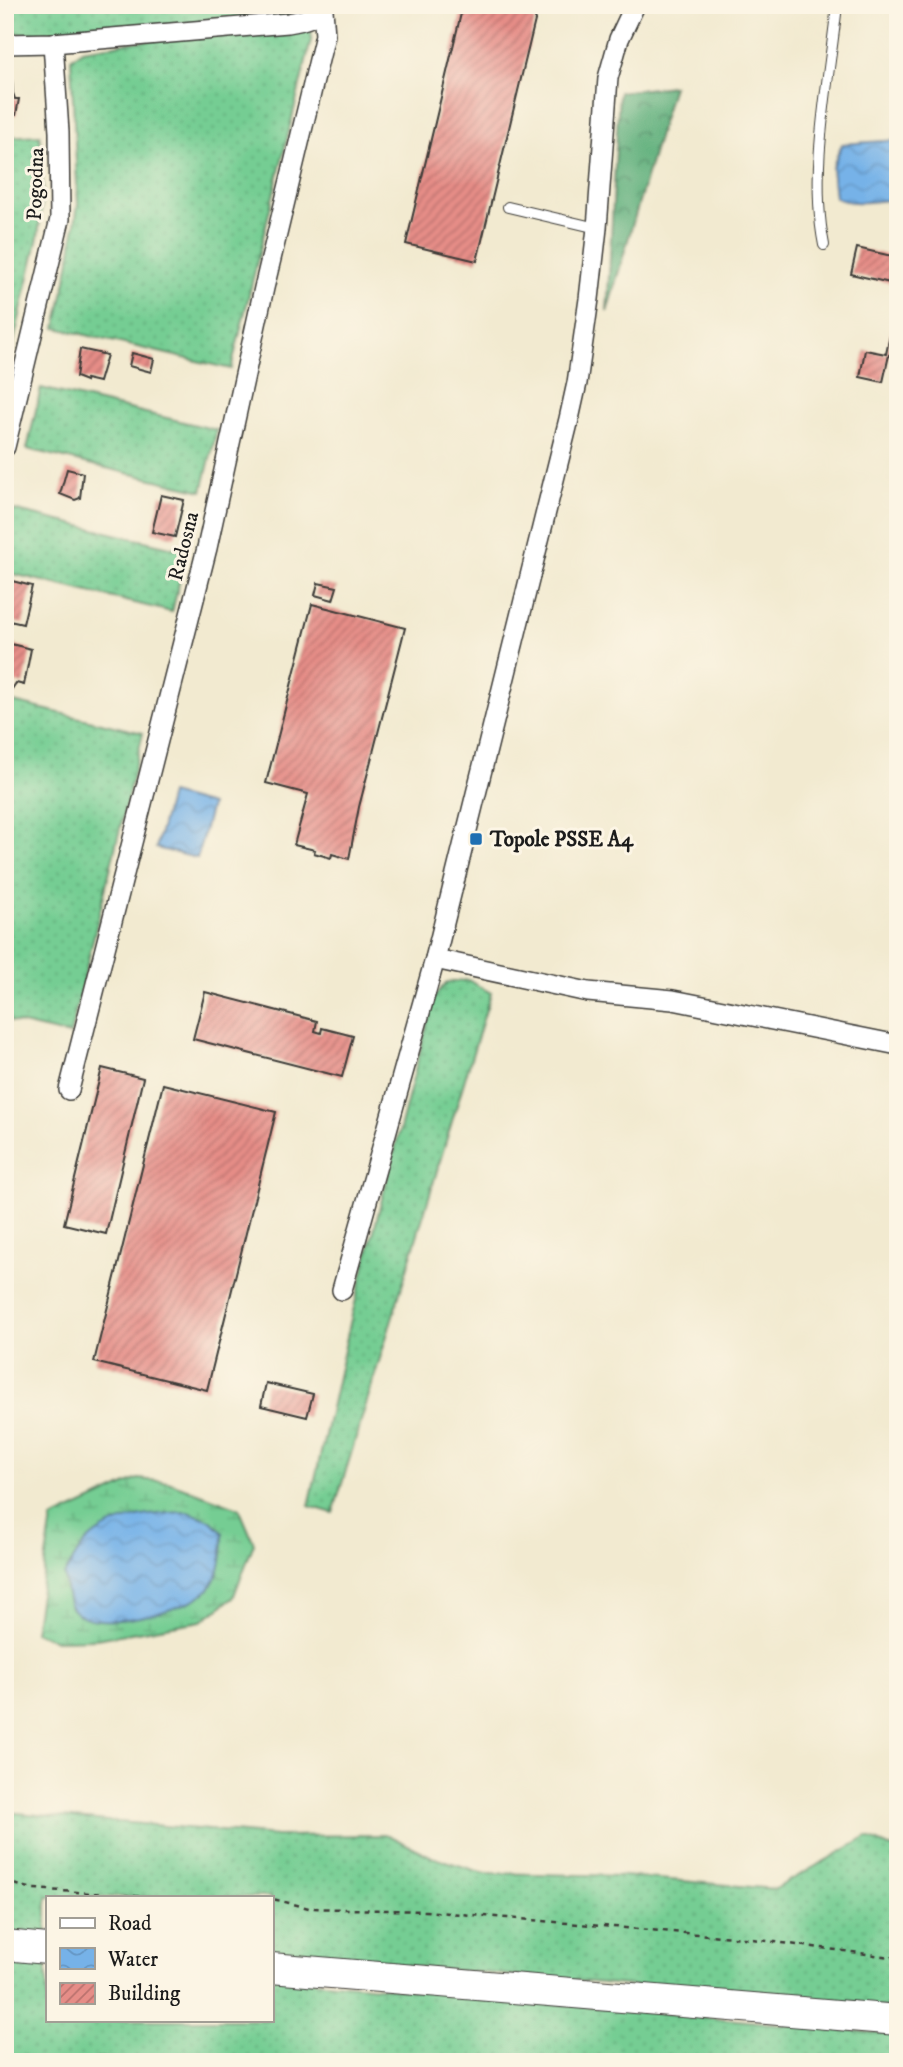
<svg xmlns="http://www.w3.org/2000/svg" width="903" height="2067" font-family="'IM FELL DW Pica',serif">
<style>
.grass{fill:url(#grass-dots);stroke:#487458;stroke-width:2}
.forest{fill:url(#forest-crowns);stroke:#3e664c;stroke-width:2}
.wetland{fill:url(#wetland-marsh);stroke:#487458;stroke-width:2;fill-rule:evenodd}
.water{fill:url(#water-waves);stroke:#496782;stroke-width:2}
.building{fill:url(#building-hatch)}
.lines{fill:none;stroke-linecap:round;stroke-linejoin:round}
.service-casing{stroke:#3c3b37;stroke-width:12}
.minor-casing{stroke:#3c3b37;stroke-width:22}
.primary-casing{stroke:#3c3b37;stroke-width:32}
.path{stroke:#3c3b37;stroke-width:2.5;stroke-dasharray:5 5;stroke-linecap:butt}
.service{stroke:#fff;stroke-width:10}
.minor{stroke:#fff;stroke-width:19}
.primary{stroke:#fff;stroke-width:30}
.poi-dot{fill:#1f6fb2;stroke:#fcf5e5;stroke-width:2.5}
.labels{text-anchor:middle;stroke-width:6;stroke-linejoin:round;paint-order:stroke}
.street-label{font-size:21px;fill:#1c1c1c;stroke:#fcf5e5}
.poi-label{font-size:21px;font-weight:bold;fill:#1c1c1c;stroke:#fcf5e5;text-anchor:start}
</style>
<defs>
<pattern id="grass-dots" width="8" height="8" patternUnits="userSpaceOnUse" patternTransform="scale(1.75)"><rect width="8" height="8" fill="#75cd93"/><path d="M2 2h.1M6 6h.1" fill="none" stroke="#65af7e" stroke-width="1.8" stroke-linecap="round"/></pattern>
<pattern id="forest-crowns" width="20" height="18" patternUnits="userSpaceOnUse" patternTransform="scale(1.75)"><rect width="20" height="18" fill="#60b07d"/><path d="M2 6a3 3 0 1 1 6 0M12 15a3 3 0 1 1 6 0" fill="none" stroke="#4e8e66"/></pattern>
<pattern id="wetland-marsh" width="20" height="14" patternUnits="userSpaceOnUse" patternTransform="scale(1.75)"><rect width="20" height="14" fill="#75cd93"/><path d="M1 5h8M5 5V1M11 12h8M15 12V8" fill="none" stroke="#65af7e"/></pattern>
<pattern id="water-waves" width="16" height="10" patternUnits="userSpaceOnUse" patternTransform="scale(1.75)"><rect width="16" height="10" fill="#76b2e8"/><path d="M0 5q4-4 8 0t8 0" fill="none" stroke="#6698c6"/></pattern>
<pattern id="building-hatch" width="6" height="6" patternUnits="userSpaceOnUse" patternTransform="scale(1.75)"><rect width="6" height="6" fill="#e68d87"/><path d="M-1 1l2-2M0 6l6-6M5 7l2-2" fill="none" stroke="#ba726e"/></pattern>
</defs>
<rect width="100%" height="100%" fill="#fcf5e5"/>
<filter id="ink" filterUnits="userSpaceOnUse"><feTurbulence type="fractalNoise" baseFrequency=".0143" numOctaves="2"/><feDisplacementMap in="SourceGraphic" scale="14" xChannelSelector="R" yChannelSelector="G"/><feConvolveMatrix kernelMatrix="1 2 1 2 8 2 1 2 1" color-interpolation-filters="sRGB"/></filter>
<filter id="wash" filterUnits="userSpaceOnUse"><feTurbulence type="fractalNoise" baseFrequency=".00686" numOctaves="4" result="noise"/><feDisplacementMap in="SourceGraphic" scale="28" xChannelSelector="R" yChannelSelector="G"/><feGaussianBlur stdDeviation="1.57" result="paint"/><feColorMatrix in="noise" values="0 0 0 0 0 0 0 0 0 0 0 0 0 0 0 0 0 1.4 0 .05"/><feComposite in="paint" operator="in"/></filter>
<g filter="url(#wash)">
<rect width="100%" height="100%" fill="#f2ead0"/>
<!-- grass -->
<g class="grass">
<polygon points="5,5 312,5 310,9 280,19 62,37 5,33"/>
<polygon points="312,21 311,40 231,369 56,328 69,266 78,204 71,59 82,50 127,43"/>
<polygon points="40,135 43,192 38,237 5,380 5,137"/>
<polygon points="41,388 217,430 202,491 27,449"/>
<polygon points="13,510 187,551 172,612 5,572 5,540"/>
<polygon points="5,700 143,733 70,1035 5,1020"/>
<polygon points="468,980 491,993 333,1513 309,1506 351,1319 434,997 446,983"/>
<polygon points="5,1812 277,1836 388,1835 432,1857 484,1873 623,1876 775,1889 867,1837 898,1851 898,2009 271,1954 271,1897 47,1897 47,1936 5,1932"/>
<polygon points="5,1954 47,1957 47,2020 271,2020 271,1977 898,2035 898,2062 271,2062 97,2059 89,2062 5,2062"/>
</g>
<!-- forest -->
<polygon class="forest" points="673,86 607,312 619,92"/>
<!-- wetland -->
<path class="wetland" d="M138,1479l30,3 71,26 15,35 -21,55 -32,23 -105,18 -40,1 -22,-8 18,-113zM210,1520l13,13 -152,74 -2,-13z"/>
<!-- water -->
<g class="water">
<path d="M898,140v59c-19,1 -46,8 -63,-2l-3,-29 10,-24z"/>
<polygon points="170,794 211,805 197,858 156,848"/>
<path d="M188,1512l22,8 13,13c0,19 -1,41 -15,57 -19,20 -120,47 -137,17 -5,-7 -5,-23 -7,-32 6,-9 11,-19 18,-28 24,-30 70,-34 106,-35z"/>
</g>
<g id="blocks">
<!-- building -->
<g class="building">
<polygon points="463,5 528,5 538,8 477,261 406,244"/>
<polygon points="5,79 12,79 13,93 15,99 19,99 16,115 5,116"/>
<polygon points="857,248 896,257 890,283 851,274"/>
<polygon points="897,303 898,357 889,355 883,382 860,377 865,350 886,354"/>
<polygon points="80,349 107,355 99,382 86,379 86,381 76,377"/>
<polygon points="132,353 154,359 151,372 129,366"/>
<polygon points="67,469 83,473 80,498 75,500 60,494"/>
<polygon points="161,495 184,500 175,537 152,532"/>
<polygon points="12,581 32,586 23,624 5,620 5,595 9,594"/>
<polygon points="318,583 337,587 333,600 315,595"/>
<polygon points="312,604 405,628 359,807 349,859 332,854 331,858 314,853 315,850 294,845 308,794 266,783"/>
<polygon points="11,644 31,649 24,685 16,683 12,689 5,685 5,662"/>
<polygon points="205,992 317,1021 315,1031 321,1033 322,1028 353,1036 342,1077 193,1039"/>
<polygon points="102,1068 143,1078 106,1234 64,1224"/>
<polygon points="163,1084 276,1112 207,1390 94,1362"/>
<polygon points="266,1383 313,1394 307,1417 261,1406"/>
</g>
</g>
</g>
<g filter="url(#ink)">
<use href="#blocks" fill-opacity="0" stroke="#3c3b37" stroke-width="2"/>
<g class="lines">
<defs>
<g id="service">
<polyline points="508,207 597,228"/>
<path d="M824,245c-15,-74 5,-164 13,-240"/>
</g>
<g id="minor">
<path d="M5,44l48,-1 235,-20c13,-2 29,-5 36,-18"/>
<polyline points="5,447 60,219 59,132 53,43"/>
<polyline points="435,959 588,992 673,1000 898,1045"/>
<polyline points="69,1090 207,548 264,288 325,35 323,10"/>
<polyline points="342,1290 435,959 569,419 577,383 589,299 597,228 608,78 619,39 635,5"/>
</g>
<g id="primary">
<polyline points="5,1945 47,1949"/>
<polyline points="271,1968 898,2020"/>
</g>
</defs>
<!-- service casing -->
<use href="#service" class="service-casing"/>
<!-- minor casing -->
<use href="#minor" class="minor-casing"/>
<!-- primary casing -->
<use href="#primary" class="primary-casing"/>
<!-- path -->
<g class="path">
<polyline points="5,1882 34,1889 147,1897"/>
<polyline points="265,1897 309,1908 425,1911 744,1938 898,1958"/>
</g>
<!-- service -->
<use href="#service" class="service"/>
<!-- minor -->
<use href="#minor" class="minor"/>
<!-- primary -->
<use href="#primary" class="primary"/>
</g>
</g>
<!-- markers -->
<rect class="poi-dot" x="469" y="832" width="14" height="14" rx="3.5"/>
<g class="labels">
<!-- street labels -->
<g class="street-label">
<text transform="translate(35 184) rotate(-88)" y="7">Pogodna</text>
<text transform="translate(183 546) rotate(-76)" y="7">Radosna</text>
</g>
<!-- poi labels -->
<g class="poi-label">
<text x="490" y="846">Topole PSSE A4</text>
</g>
</g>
<!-- margin -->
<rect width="903" height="2067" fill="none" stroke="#fcf5e5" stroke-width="28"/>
<!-- legend -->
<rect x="46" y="1896" width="228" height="126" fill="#fcf5e5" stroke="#a29e95" stroke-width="2"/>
<rect x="60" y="1918" width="35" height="10" fill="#ffffff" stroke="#a29e95" stroke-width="2"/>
<text x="108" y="1930" font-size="21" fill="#1c1c1c">Road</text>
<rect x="60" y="1948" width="35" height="21" fill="url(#water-waves)" stroke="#a29e95" stroke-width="2"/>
<text x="108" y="1966" font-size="21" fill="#1c1c1c">Water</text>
<rect x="60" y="1983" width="35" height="21" fill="url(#building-hatch)" stroke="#a29e95" stroke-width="2"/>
<text x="108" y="2000" font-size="21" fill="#1c1c1c">Building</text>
</svg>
